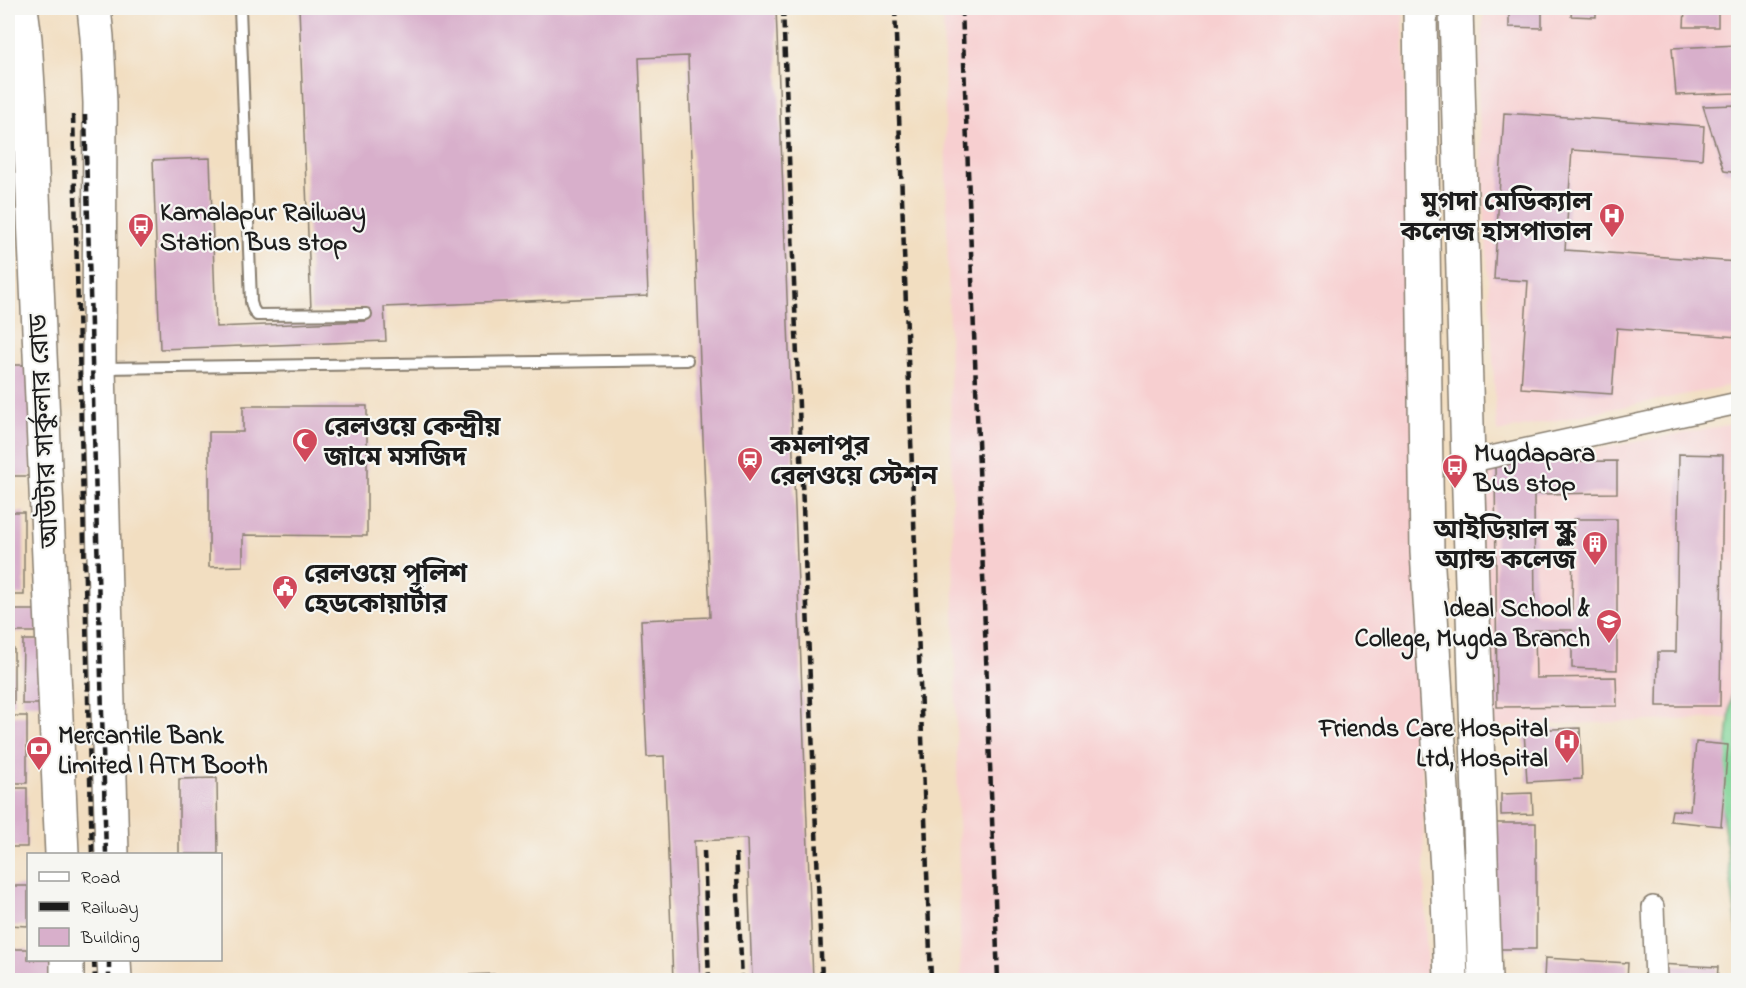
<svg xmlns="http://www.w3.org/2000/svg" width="1746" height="988" font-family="'Indie Flower','Noto Sans Bengali',sans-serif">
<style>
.built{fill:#f7cfd0}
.green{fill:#80d497;stroke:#4e785a;stroke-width:1.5}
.building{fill:#d8afcb}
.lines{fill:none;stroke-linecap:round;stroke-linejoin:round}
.lane-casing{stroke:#877d6e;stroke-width:14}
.street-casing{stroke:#877d6e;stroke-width:24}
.primary-casing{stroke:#877d6e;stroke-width:36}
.lane{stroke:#fff;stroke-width:10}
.street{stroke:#fff;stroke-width:21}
.primary{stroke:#fff;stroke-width:33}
.rail{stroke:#1c1c1c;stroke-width:4.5;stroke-dasharray:9 4.5;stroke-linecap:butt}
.labels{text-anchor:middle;stroke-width:4.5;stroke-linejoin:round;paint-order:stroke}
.poi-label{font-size:26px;font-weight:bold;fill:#1c1c1c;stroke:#f6f6f2;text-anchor:start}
.street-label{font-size:26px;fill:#1c1c1c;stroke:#f6f6f2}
</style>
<rect width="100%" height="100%" fill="#f6f6f2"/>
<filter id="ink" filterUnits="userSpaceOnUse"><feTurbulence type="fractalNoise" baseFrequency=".0167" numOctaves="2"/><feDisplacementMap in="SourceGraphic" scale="12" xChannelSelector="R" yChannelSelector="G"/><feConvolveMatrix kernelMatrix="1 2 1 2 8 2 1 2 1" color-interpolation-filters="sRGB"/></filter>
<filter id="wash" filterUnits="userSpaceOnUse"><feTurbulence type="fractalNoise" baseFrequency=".008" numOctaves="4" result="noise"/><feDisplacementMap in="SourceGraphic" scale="24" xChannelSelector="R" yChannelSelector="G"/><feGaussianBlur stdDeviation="1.35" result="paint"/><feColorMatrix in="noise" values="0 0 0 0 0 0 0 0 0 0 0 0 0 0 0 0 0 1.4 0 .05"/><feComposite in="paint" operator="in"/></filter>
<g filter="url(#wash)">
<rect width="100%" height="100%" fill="#f2dec1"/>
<!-- built -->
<g class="built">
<polygon points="943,8 1403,8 1427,980 961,980"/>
<polygon points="1484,8 1738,8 1738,384 1497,432 1478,95"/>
<polygon points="1738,423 1738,571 1730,718 1486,727 1479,471"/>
</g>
<!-- green -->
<polygon class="green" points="1738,628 1738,937 1721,803"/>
<g id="blocks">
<!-- building -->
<g class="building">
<polygon points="299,8 776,8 813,980 752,980 747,839 694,841 700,980 673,980 664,756 647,757 641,620 710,617 688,56 639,58 648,296 384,307 386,341 160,349 153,160 210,158 216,327 366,321 366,308 311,310"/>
<polygon points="1509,8 1542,8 1542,28 1509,27"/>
<polygon points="1572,8 1596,8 1596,17 1571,16"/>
<polygon points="1685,8 1718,8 1718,27 1684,27"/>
<polygon points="1738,45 1738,93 1676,95 1672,48"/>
<polygon points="1738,105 1738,173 1724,171 1703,106"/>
<polygon points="1504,113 1704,126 1702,159 1572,150 1565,250 1738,262 1738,337 1617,328 1612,394 1521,388 1528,281 1494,279"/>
<polygon points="8,365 32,365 31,476 8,476"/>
<polygon points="243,406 367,406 367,536 243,535 243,566 209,567 209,432 243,432"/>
<polygon points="1679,454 1723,455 1720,706 1657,706 1658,652 1676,652"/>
<polygon points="1617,461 1617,493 1534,494 1535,615 1572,616 1573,519 1617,519 1617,670 1572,668 1572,630 1535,630 1536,678 1616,677 1617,706 1497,707 1495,462"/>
<rect x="8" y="512" width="16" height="83"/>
<rect x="8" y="610" width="40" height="22"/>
<polygon points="23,640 57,640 57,704 22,704"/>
<rect x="8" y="649" width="6" height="55"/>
<rect x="8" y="716" width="19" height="67"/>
<polygon points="1580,728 1582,779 1527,782 1524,730"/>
<polygon points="1696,742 1728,745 1721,826 1670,821 1672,810 1690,811"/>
<polygon points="217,778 218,854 179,854 179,779"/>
<rect x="8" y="788" width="19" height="59"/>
<polygon points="1532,793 1533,814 1501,815 1501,794"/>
<polygon points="1493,823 1536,823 1536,949 1492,949"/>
<polygon points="8,886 28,886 28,926 8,925"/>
<polygon points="8,949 28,949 28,960 61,960 61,980 8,980"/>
<polygon points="1545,958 1628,963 1627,980 1544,980"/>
<polygon points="1657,964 1718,967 1717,980 1656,980"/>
<polygon points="494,974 494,980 338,980 338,979"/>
</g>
</g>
</g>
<g filter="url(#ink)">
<use href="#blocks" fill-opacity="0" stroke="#877d6e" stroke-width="1.5"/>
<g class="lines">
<defs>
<g id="lane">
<polyline points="240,8 251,302 253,309 257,315 366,314"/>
<polyline points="102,368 687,360"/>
</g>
<g id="street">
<polyline points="1468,462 1738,403"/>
<polyline points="1653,907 1656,980"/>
</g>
<g id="primary">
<polyline points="21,8 25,39 29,103 62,854"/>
<polyline points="94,8 97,37 100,103 99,368 112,854"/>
<polyline points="1420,8 1427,552 1447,869 1451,980"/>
<polyline points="1456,8 1468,462 1485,980"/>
<polyline points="67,960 67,980"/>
<polyline points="114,960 115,980"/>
</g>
</defs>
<!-- lane casing -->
<use href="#lane" class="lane-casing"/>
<!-- street casing -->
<use href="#street" class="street-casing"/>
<!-- primary casing -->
<use href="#primary" class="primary-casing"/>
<!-- lane -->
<use href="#lane" class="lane"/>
<!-- street -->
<use href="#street" class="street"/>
<!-- primary -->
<use href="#primary" class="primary"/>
<!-- rail -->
<g class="rail">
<polyline points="783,8 822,980"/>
<polyline points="895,8 931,980"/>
<polyline points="962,8 998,980"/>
<polyline points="73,115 92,854"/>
<polyline points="85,115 106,854"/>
<polyline points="704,851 709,980"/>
<polyline points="736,853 742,980"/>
<polyline points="94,960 95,980"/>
<polyline points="109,960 109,980"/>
</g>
</g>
</g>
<!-- icons -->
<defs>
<symbol id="hospital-pin" viewBox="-11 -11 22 30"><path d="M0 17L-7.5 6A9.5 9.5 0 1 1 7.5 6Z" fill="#d1495b" stroke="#f6f6f2"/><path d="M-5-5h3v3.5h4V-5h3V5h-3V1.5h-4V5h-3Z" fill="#fff"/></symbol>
<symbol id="bus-pin" viewBox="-11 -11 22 30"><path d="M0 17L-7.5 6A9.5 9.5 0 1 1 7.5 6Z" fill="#d1495b" stroke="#f6f6f2"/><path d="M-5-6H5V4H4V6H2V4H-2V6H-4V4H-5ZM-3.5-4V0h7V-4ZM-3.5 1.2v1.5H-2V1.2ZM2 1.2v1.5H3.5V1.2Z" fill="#fff"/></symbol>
<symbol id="mosque-pin" viewBox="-11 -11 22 30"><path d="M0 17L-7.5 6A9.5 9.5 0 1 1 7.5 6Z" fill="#d1495b" stroke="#f6f6f2"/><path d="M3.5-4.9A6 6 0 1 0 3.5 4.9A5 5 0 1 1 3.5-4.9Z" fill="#fff"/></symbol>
<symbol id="station-pin" viewBox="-11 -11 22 30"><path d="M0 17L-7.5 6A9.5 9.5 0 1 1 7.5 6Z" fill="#d1495b" stroke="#f6f6f2"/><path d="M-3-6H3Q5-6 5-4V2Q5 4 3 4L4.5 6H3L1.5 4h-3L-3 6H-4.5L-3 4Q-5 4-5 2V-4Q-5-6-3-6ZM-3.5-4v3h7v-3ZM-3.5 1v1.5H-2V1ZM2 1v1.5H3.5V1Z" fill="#fff"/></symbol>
<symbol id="building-pin" viewBox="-11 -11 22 30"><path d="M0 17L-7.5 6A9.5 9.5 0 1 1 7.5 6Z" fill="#d1495b" stroke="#f6f6f2"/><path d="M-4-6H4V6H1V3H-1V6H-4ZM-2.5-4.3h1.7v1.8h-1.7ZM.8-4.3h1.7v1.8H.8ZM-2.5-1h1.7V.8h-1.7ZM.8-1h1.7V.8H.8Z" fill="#fff"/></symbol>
<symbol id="civic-pin" viewBox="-11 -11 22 30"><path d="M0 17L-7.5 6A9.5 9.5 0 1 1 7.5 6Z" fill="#d1495b" stroke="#f6f6f2"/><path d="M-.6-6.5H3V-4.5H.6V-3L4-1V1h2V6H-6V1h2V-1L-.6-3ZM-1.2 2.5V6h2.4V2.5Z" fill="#fff"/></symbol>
<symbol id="school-pin" viewBox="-11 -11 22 30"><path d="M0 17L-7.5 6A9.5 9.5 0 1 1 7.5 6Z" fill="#d1495b" stroke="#f6f6f2"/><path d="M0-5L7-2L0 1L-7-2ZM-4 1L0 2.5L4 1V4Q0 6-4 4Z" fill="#fff"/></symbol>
<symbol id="bank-pin" viewBox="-11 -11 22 30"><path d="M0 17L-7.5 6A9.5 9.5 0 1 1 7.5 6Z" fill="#d1495b" stroke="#f6f6f2"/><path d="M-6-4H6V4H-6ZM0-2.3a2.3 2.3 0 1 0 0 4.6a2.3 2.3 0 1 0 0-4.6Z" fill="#fff"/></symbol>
</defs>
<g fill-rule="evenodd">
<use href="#hospital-pin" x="1597" y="201" width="30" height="40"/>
<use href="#bus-pin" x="126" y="211" width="30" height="40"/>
<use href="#mosque-pin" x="290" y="426" width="30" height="40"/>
<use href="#station-pin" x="735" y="445" width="30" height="40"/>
<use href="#bus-pin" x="1440" y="452" width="30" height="40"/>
<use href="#building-pin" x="1580" y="529" width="30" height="40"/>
<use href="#civic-pin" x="270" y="573" width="30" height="40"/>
<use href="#school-pin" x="1594" y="607" width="30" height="40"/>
<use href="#hospital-pin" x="1552" y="727" width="30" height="40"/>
<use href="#bank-pin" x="24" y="734" width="30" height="40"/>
</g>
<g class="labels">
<!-- poi labels -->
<g class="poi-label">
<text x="1592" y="210" text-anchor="end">মুগদা মেডিক্যাল<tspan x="1592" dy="30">কলেজ হাসপাতাল</tspan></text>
<text x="160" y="220">Kamalapur Railway<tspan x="160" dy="30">Station Bus stop</tspan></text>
<text x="324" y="435">রেলওয়ে কেন্দ্রীয়<tspan x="324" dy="30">জামে মসজিদ</tspan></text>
<text x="770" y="454">কমলাপুর<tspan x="770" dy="30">রেলওয়ে স্টেশন</tspan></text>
<text x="1474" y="461">Mugdapara<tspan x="1474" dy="30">Bus stop</tspan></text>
<text x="1576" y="538" text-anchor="end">আইডিয়াল স্কুল<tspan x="1576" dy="30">অ্যান্ড কলেজ</tspan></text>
<text x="304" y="582">রেলওয়ে পুলিশ<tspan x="304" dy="30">হেডকোয়ার্টার</tspan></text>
<text x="1590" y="616" text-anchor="end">Ideal School &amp;<tspan x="1590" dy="30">College, Mugda Branch</tspan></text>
<text x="1548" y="736" text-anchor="end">Friends Care Hospital<tspan x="1548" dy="30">Ltd, Hospital</tspan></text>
<text x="58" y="743">Mercantile Bank<tspan x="58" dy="30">Limited | ATM Booth</tspan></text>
</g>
<!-- street labels -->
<g class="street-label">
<text transform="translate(43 431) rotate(-93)" y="9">আউটার সার্কুলার রোড</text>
</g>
</g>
<!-- margin -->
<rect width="1746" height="988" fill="none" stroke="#f6f6f2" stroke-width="30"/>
<!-- legend -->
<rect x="27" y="853" width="195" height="108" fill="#f6f6f2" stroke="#9f9f9c" stroke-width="1.5"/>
<rect x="39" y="872" width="30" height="9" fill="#ffffff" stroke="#9f9f9c" stroke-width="1.5"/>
<text x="81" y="883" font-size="18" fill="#1c1c1c">Road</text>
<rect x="39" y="902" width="30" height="9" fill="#1c1c1c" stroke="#9f9f9c" stroke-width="1.5"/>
<text x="81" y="913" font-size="18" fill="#1c1c1c">Railway</text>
<rect x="39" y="928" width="30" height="18" fill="#d8afcb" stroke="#9f9f9c" stroke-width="1.5"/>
<text x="81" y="943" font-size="18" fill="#1c1c1c">Building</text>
</svg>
